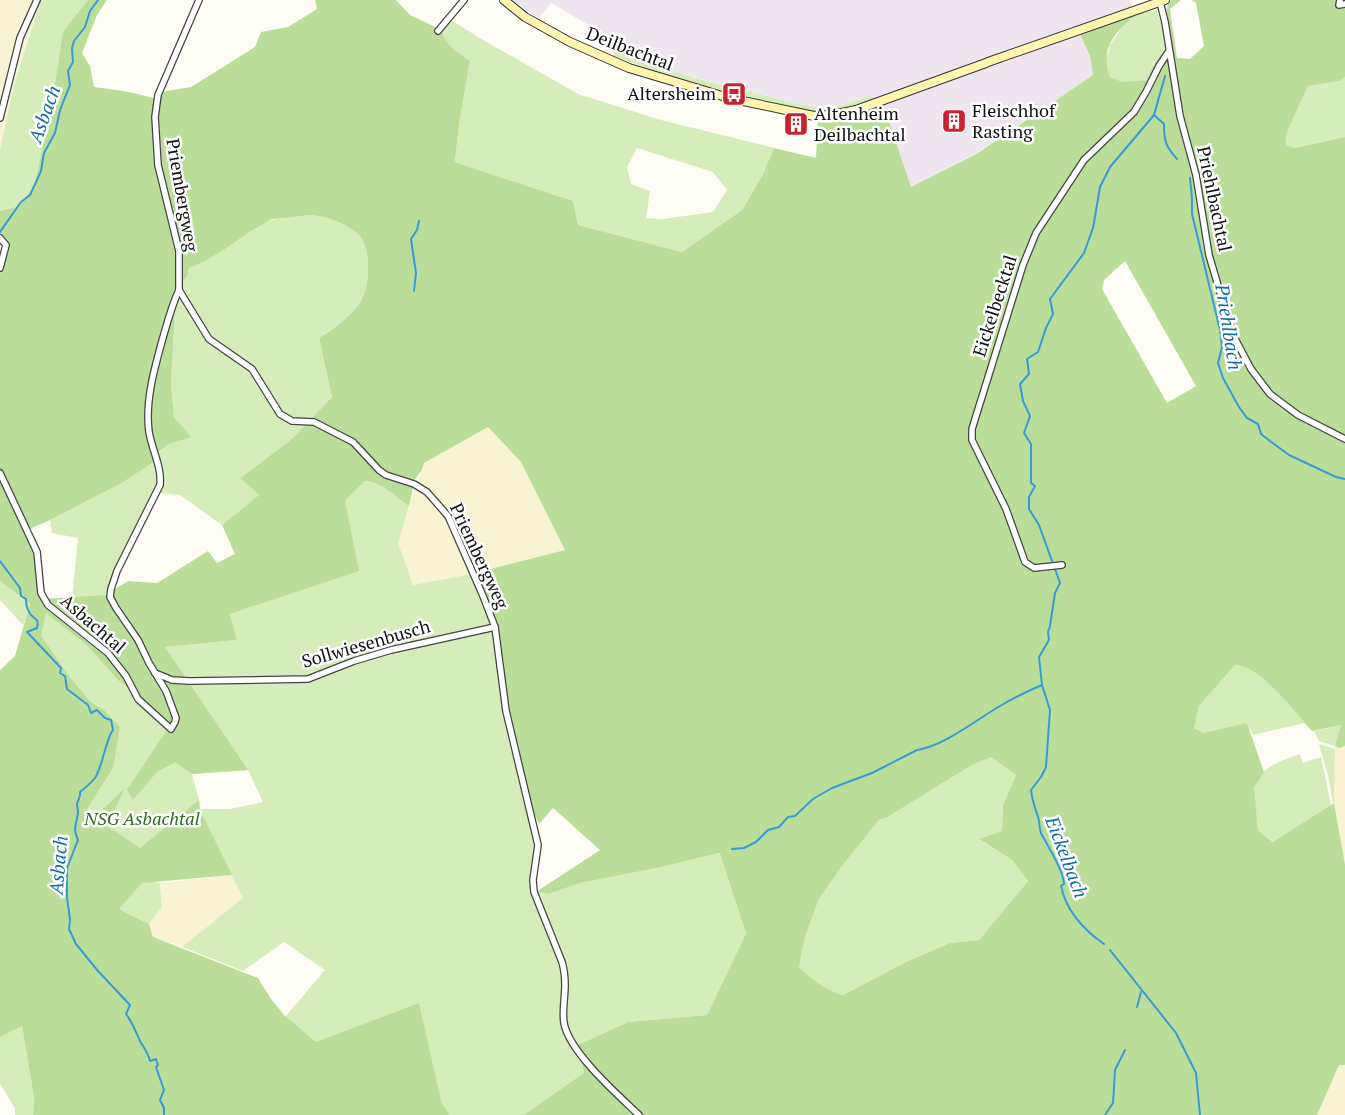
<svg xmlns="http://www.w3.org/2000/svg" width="1345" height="1115" font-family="'PT Serif',serif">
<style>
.industrial{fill:#eee5ef}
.farmland{fill:#f7f3d3}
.green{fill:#d6ecbb;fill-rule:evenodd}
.forest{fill:#bade9a;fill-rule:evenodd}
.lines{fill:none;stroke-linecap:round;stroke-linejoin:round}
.stream{stroke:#3a9bd4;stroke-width:2}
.street-casing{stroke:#444;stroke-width:8}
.secondary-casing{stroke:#333;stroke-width:10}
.street{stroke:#fff;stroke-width:5.5}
.secondary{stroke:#fff4b0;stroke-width:8}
.labels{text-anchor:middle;stroke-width:5;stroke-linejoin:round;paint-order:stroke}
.street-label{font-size:18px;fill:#111;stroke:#fff}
.poi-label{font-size:18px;fill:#111;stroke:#fff;text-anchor:start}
.park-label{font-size:18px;font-style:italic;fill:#306d1c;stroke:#fff}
.water-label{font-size:19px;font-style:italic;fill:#126caa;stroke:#fff}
</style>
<rect width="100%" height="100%" fill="#fffdf5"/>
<!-- industrial -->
<g class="industrial">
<polygon points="511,0 1129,0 1133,8 1015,49 881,99 868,96 831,109 799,104 673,72 613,51 616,40 586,28 587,24 551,3 539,18"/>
<polygon points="1080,34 1090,56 1093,75 976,153 911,187 883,104 1011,60"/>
</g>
<!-- farmland -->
<g class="farmland">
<polygon points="0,0 41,0 14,85 0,149"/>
<polygon points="488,427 521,462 566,550 475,573 413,585 397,543 424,463"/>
<polygon points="1335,746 1339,748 1345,746 1345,865 1334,803"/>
<polygon points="232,875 243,898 182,947 153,937 149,924 162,907 160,883"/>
<polygon points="1339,1064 1345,1065 1345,1115 1317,1115"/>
</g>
<!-- green -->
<g class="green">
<polygon points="41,0 88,0 63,33 52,102 34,187 16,207 0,211 0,149 14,85"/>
<polygon points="1156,10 1162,24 1166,51 1154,62 1148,80 1122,83 1110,77 1106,60 1110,45 1124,24 1137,14"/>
<path d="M451,20l27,17 100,57 83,26 113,28 -12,28 -20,34 -60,42 -104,-27 -5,-24 -118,-39 4,-38 11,-63c-10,-7 -27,-18 -28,-31zM637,148l76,24 14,18 -14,22 -50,7 -17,-1 4,-27 -19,-7 -4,-17z"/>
<path d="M613,51l82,27 104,26 32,5 37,-13 13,3c-23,7 -43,13 -67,13l-141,-34 -59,-22z"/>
<polygon points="1345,77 1345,137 1295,148 1286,145 1287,132 1308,86 1340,81"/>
<path d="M310,215c18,2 33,7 47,18 16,13 13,58 1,73 -10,13 -26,22 -39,32l13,59 -39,41 -52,39 18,18 -37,30 -42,-30 -21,-2 -7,6 -43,93 -4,3 -33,3 6,-60 -26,-5 -2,-13 70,-36 49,-40 21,-7 -16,-20 -3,-32 5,-94 12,-16 1,-7c29,-13 53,-38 83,-48 12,-4 26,-4 38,-5z"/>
<path d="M365,481c15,0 32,17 44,25l-11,37 15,42 58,-11 26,68 3,46 13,65 24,92 -4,32 3,15 12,2 31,-11 78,-15 64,-15 25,82 -39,80 -79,7 -50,23c-20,-21 -7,-38 -11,-63 -1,-7 -5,-15 -7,-22l4,23 -1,43 3,12 14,17 4,19 -58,41h-77l-7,-10 -23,-101 -103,40 -31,-27 40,-47 -41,-28 -41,29 -61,-24 61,-49 -29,-58 4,33 -63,9 5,1 2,24 -13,17 -30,-15 -52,21 32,-224 -9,-5 -20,-24 -29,-42 2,-36 143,81 -21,-33 72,-7 -7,-26 92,-31 23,-82zM248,770l15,32 -33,7h-30l-1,-9 -7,-26z"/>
<polygon points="0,581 30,604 23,625 0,600"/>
<path d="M1235,665c26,0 54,40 70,58l-52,12 -6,-12 -44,11 -9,-6 5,-22z"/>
<polygon points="1341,725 1335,746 1319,741 1314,731"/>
<polygon points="1319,744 1335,749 1334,802 1333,804 1329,779"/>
<path d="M1300,754l3,9 18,-6 10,48 -57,37 -16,-12c0,-9 -5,-35 -4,-43 5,-20 29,-27 46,-33z"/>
<path d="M991,756l25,19 -13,30 -1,26 -22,9 32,20 16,21 -49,59 -29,3 -42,18 -65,34c-18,-5 -30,-15 -44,-28l6,-30 14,-38 23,-33 37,-46 7,-2 86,-53z"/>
<polygon points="22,1025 34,1097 33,1115 15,1115 15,1108 0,1084 0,1037"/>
</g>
<!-- forest -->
<path class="forest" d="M88,0h19l-10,15 -15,38 8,13 4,21 30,4 30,7 12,-7 25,-4 64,-40 6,-15 27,-5 29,-18 -2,-9h81l14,15 32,15c1,13 18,24 28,31l-11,63 -4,38 118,39 5,24 104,27 60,-42 20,-34 12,-28 42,10 2,-40c25,0 42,-4 65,-14l28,83 65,-33 117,-79 -3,-19 -10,-22 8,-4 49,-16c-14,11 -33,28 -30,48 0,5 2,11 3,15l12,5 25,-2c5,-12 10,-28 24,-29 -2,-15 -10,-39 0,-51h10l-11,9 7,49 13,1 14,-13 -8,-43 -5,-3h154v77l-5,4 -32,5 -21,46 -1,13 9,3 50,-11v609l-6,2 -4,-2 6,-21 -29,6c-17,-18 -51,-66 -77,-66l-36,41 -5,22 9,5 44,-10 17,49 -10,15 4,43 15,12 61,-39 11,62v200h-6l-22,50h-793l60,-42 -6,-28 50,-23 79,-7 39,-81 -26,-81 -63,15 -77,15 -32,11 -12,-2 64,-42 -47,-42 -14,16 -8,-16 -28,-125 -3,-41 -25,-69 90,-23 -44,-88 -33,-35 -64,36 -2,7 -7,9 -6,27c-12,-8 -29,-25 -44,-25l-20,20 14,70 -129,43 7,26 -72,7 83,123 -56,4 -17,-12 -18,10 -24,28 -6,-10 43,-65 -30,-28 -22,-17 -30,-34 -42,-33 -5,22 29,42 20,24 15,10 15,16 -7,41 -26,41 7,9 31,-30 -18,38 33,22 59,-48 1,10 32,65 -90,8 -23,26 30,15 4,13 105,41 13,21 14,17 31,26 103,-39 23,101 8,11h-417l1,-18 -12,-71 -22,11v-367l15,-14 15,-52 -30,-23v-307l8,-28 -8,-10v-25l16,-4 18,-20 18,-85 11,-70zM311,215c17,2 32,7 46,18 16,13 13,58 1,73 -11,13 -25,23 -39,32l13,59 -39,41 -53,40 19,17 -37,30 13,29 -18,9 -9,-12 -51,32 -29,-2 -23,14 -62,4 -7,-46 -9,-23 23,-10 70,-36 35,-23 2,-8 12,-9 22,-7 -17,-20 -3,-32 5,-94 12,-16 1,-7 16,-7 20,-12 24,-17 23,-13zM1125,261l71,125 -29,17 -65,-114 2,-9zM991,757l25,18 -13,30 -1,26 -23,8 33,21 16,21 -49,59 -29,3 -42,18 -65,34c-18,-5 -30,-15 -44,-28l6,-30 14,-38 23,-33 37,-46 7,-2 86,-53z"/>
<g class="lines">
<!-- stream -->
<g class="stream">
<path d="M1154,115l10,9c0,17 2,23 13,35"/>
<polyline points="1190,178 1192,198 1192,214 1220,330 1222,347 1218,363 1223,378 1239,407 1247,418 1258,424 1261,434 1270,441 1289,455 1336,477 1345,479"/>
<polyline points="0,232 21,202 30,195 41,171 44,153 55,133 60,110 70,85 68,71 73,62 72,48 74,41 85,27 90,11 98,0"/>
<polyline points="414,291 416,273 411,239 417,230 419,221"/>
<path d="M0,561l20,27 1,8 5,3c0,5 1,11 5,16 5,5 8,4 6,13l-10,4 34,36 -1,5 5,3 2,13 21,16 3,8 6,-3 8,8 6,2 2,10c-6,6 -11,38 -18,48 -4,5 -10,10 -15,14 1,5 -2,7 -3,12 0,2 1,5 1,8 -1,12 -6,16 0,28l-11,28v29l3,23 -1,9 7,15 22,27 32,34 -4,9c7,9 10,19 15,29 4,6 7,10 9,18l6,-2 2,6 -2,2 8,23 -4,10 4,8v7"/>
<polyline points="1052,561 1039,525 1029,509 1029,497 1035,486 1031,483 1031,444 1024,433 1030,416 1023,401 1020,384 1029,374 1027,359 1038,352 1046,328 1053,314 1050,299 1084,253 1093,228 1100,187 1110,167 1154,115 1165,76"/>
<path d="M1055,569l5,14 -5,10 -5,33 -2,6 1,8 -10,17 3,28 8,25 -4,57 -5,10 -10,13c1,10 4,18 7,27 2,6 1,11 3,16 7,14 22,36 23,51l-3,2c5,24 23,44 43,58"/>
<path d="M732,849l12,-1 12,-6 12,-12 11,-3 9,-10 7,-1 18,-17 19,-11 40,-15 45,-23c27,-4 59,-30 83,-44 13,-8 28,-15 42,-21"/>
<polyline points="1110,950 1176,1033 1196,1073 1200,1115"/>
<polyline points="1137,1007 1141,992"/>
<polyline points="1105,1115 1113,1103 1115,1070 1125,1050"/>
</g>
<defs>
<g id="street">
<path d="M199,0l-41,95 -3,22 3,48 21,86v39l30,49 43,30 28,45 12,7 22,1 39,20 26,28 7,5 28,9 13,8 21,24 35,80 12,31 11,84 32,134 -5,35 1,12 28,70c2,7 3,15 3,23 0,13 -3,26 -1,38 5,29 54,72 75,92"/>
<polyline points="1340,0 1339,5 1345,4"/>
<polyline points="1160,2 1165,22 1180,116 1196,175 1209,255 1232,333 1251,369 1270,394 1298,415 1345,439"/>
<polyline points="438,31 464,0"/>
<polyline points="0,118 20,38 37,0"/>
<polyline points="0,238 6,245 0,268"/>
<path d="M0,473l37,79 4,41 7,12 60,48 18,23 12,23 33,30 4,-7 1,-4 -10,-27 -17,-28 -11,-23 -22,-32 -6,-11 1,-8 6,-18 43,-86c2,-18 -8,-35 -11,-53 -4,-30 5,-62 13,-91 5,-17 9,-34 17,-51"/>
<polyline points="1062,565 1034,568 1025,562 1006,509 972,440 972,429 1023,265 1036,233 1084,160 1134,112 1146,92 1159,66 1169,51"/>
<polyline points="155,673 172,680 190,681 308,679 354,661 391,650 495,627"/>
</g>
<g id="secondary">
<polyline points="504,0 525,17 570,42 629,68 729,98 814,116 833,115 856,110 986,63"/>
<polyline points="988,62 1165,0"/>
</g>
</defs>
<!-- street casing -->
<use href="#street" class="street-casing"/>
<!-- secondary casing -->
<use href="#secondary" class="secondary-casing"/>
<!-- street -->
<use href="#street" class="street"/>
<!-- secondary -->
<use href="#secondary" class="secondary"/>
</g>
<!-- icons -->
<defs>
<symbol id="bus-square" viewBox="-11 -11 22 22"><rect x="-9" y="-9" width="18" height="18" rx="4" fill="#c9212e" stroke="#fff"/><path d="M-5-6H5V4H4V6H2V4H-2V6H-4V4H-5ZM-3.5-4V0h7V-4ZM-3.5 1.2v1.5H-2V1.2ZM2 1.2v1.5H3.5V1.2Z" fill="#fff"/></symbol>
<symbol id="building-square" viewBox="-11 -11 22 22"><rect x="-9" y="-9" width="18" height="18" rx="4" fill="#c9212e" stroke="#fff"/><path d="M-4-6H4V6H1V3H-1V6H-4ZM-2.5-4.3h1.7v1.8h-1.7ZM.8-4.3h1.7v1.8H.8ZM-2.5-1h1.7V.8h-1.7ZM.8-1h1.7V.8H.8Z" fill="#fff"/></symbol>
</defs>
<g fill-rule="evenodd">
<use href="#bus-square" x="720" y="80" width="28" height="28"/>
<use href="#building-square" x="940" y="107" width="28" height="28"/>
<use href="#building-square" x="782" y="110" width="28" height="28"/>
</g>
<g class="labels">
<!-- street labels -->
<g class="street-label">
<text transform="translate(630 49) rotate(21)" y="6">Deilbachtal</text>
<text transform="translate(182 195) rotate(80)" y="6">Priembergweg</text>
<text transform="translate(1214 199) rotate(78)" y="6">Priehlbachtal</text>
<text transform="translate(995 306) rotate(-72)" y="6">Eickelbecktal</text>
<text transform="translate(479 556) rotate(65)" y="6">Priembergweg</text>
<text transform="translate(93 624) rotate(41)" y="6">Asbachtal</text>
<text transform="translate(366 644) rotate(-16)" y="6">Sollwiesenbusch</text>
</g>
<!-- poi labels -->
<g class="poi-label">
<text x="716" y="100" text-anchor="end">Altersheim</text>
<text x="972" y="117">Fleischhof<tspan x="972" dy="21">Rasting</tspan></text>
<text x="814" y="120">Altenheim<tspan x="814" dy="21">Deilbachtal</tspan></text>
</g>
<!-- park labels -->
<g class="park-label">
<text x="142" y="825">NSG Asbachtal</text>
</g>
<!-- water labels -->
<g class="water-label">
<text transform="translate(44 114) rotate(-70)" y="7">Asbach</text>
<text transform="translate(1229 327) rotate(81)" y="7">Priehlbach</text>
<text transform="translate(1067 857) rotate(69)" y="7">Eickelbach</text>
<text transform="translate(58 865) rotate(-85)" y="7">Asbach</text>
</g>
</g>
</svg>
